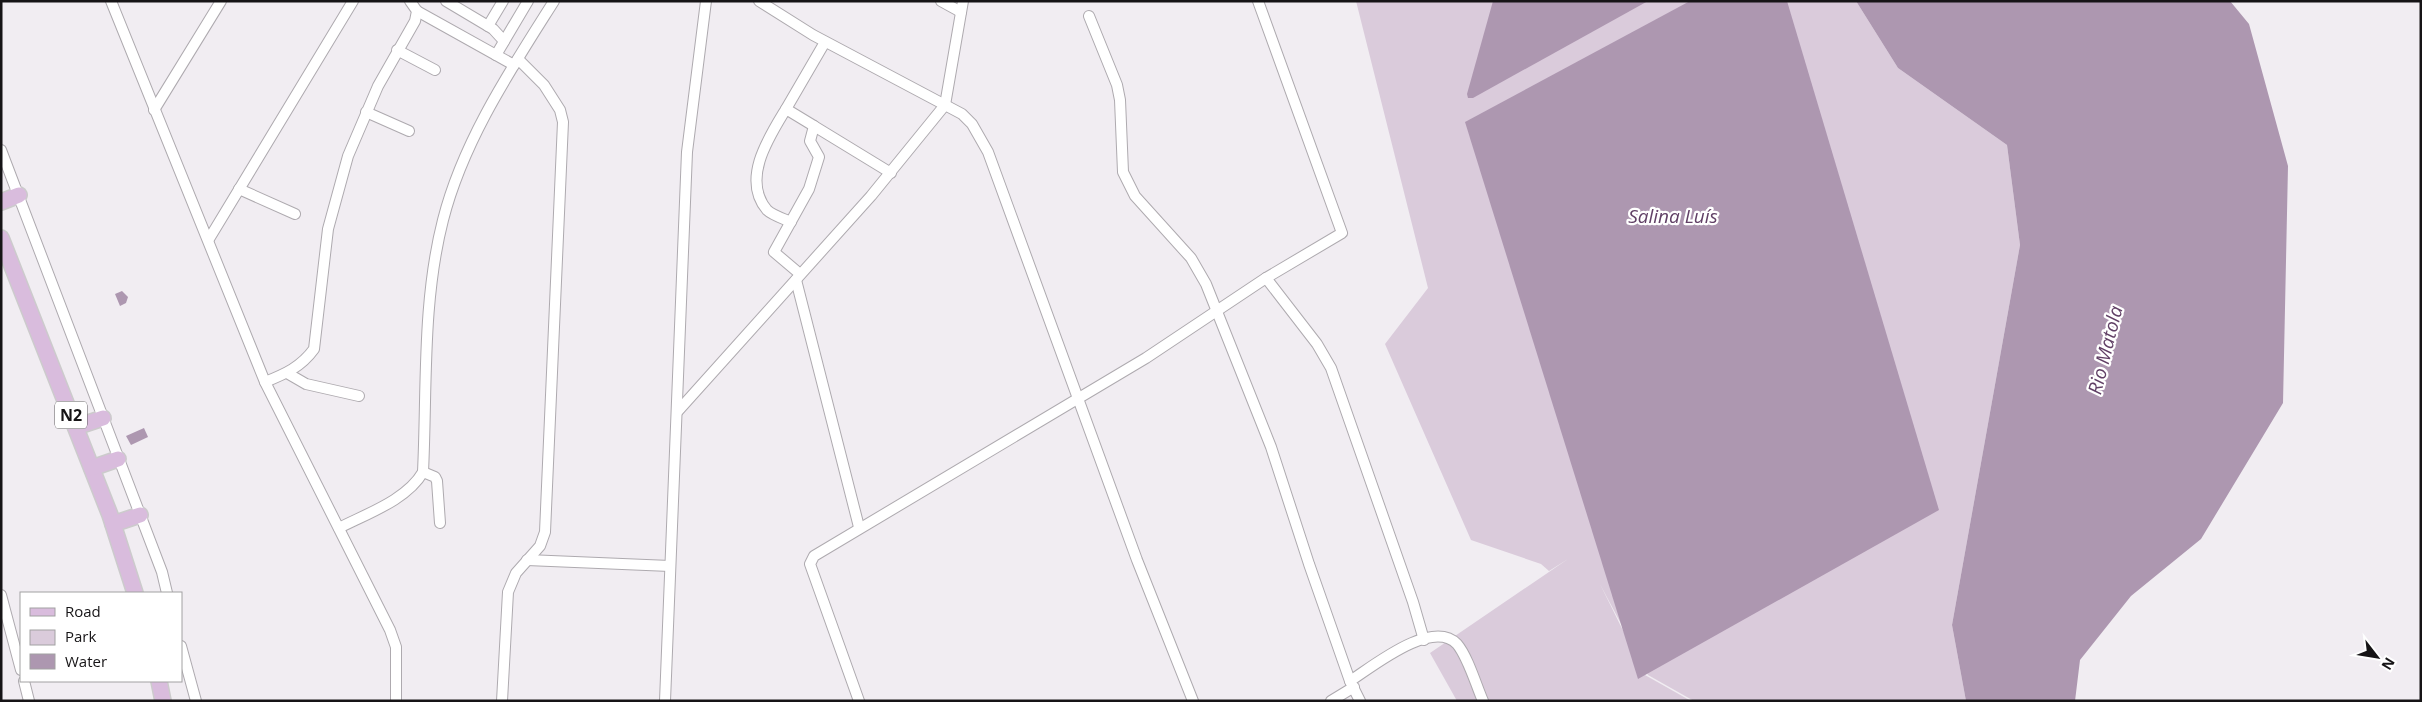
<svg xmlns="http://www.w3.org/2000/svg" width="2422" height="702" font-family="'Open Sans',sans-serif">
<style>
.green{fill:#dacbdb}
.water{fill:#ad97b0}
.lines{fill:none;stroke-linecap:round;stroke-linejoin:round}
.street-casing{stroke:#aeaaaf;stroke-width:12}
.primary-casing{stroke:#cccbcc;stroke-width:18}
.street{stroke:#fff;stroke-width:10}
.primary{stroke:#d9bcdd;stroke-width:15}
.labels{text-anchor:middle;stroke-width:4.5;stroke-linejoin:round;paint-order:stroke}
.shield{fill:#fff;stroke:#5c5a5c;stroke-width:1}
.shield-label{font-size:16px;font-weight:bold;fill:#161416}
.water-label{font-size:19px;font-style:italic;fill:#614066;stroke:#fff}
</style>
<rect width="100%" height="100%" fill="#f1edf2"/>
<!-- green -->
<polygon class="green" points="1356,1 1856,1 1898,68 2007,145 2020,245 1952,625 1966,701 1694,701 1648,675 1600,584 1645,675 1691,701 1457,701 1430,653 1568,559 1549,571 1541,564 1471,540 1385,344 1428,288"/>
<!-- water -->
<g class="water">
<polygon points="1493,1 1648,1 1473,98 1468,98 1467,94"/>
<polygon points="1690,1 1787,1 1939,510 1638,679 1465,122"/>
<polygon points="1856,1 2230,1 2249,24 2288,166 2283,403 2201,539 2131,596 2080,660 2075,701 1966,701 1952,625 2020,245 2007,145 1898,68"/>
<polygon points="122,291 128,297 126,303 120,306 115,294"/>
<polygon points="144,428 148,437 131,445 126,436"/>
</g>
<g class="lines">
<defs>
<g id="street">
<polyline points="111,1 265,382 390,630 396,647 396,701"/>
<polyline points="446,1 493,29 504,41"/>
<polyline points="759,1 813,35 962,114 972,124 988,152 1137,560 1193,701"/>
<polyline points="941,1 961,12"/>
<polyline points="417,11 514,65"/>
<polyline points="1089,16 1117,85 1120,100 1123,172 1135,196 1191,258 1206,284 1271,447 1309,564 1350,681 1360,701"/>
<polyline points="488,26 503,1"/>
<polyline points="397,50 435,70"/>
<polyline points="496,55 528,1"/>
<polyline points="786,109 825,42"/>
<polyline points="154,110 221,1"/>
<polyline points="366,112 409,131"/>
<polyline points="1,150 162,572 167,593"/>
<polyline points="239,189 295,214"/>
<path d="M791,222c-7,-3 -19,-7 -24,-12 -26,-31 2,-73 19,-101l28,17"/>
<polyline points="209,239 353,1"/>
<polyline points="800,274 774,252 809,189 819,157 810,141 814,126 891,173"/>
<polyline points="1266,278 1317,344 1331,368 1413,602 1424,640"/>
<polyline points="796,280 859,527"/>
<polyline points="287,373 306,384 359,396"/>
<path d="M265,382c20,-8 36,-15 49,-33l14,-120 20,-73 30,-70 37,-65 2,-10 -7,-10"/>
<polyline points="678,411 871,196 945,105 963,1"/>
<polyline points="423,472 435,477 437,481 440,523"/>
<path d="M339,528c27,-14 68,-28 84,-56 4,-84 -1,-170 20,-252 20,-79 68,-151 111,-219"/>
<polyline points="527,560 670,566"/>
<polyline points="1,595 21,670"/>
<polyline points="181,646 196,701"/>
<polyline points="24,681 29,701"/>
<path d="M1350,681c22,-14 82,-63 107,-37 11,13 19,41 26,57"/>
<polyline points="502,701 508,592 516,573 540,546 545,532 563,122 560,110 544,85 518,59"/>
<polyline points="665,701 687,152 706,1"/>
<polyline points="859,701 810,564 814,556 1146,358 1266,278 1342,233 1258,1"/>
<polyline points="1331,701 1354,687"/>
</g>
<g id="primary">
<polyline points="1,202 19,195"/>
<polyline points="1,238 110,515 135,593"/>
<polyline points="76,427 103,418"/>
<polyline points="92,468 118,459"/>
<polyline points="113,524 140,515"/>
<polyline points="159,681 163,701"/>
</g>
</defs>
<!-- street casing -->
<use href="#street" class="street-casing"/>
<!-- primary casing -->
<use href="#primary" class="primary-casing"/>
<!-- street -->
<use href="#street" class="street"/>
<!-- primary -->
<use href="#primary" class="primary"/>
</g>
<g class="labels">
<!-- shield labels -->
<rect class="shield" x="55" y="401.5" width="32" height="27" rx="4"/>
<g class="shield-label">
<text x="71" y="421">N2</text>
</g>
<!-- water labels -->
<g class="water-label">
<text x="1673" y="223">Salina Luís</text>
<text transform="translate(2105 350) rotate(-76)" y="7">Rio Matola</text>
</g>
</g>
<!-- border -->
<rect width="2422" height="702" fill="none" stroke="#161416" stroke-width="5"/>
<!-- legend -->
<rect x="20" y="592" width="162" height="90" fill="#ffffff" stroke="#a2a1a2"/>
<rect x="30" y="608" width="25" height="8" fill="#d9bcdd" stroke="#a2a1a2"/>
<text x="65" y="617" font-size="15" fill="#161416">Road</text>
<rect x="30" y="630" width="25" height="15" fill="#dacbdb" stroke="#a2a1a2"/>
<text x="65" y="642" font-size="15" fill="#161416">Park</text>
<rect x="30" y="654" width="25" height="15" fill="#ad97b0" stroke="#a2a1a2"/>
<text x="65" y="667" font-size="15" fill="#161416">Water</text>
<!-- north arrow -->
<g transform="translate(2377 657) rotate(121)" stroke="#ffffff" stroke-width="4" paint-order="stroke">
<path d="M0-4L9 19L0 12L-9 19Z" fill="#161416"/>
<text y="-8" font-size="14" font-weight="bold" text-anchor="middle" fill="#161416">N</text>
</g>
</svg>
